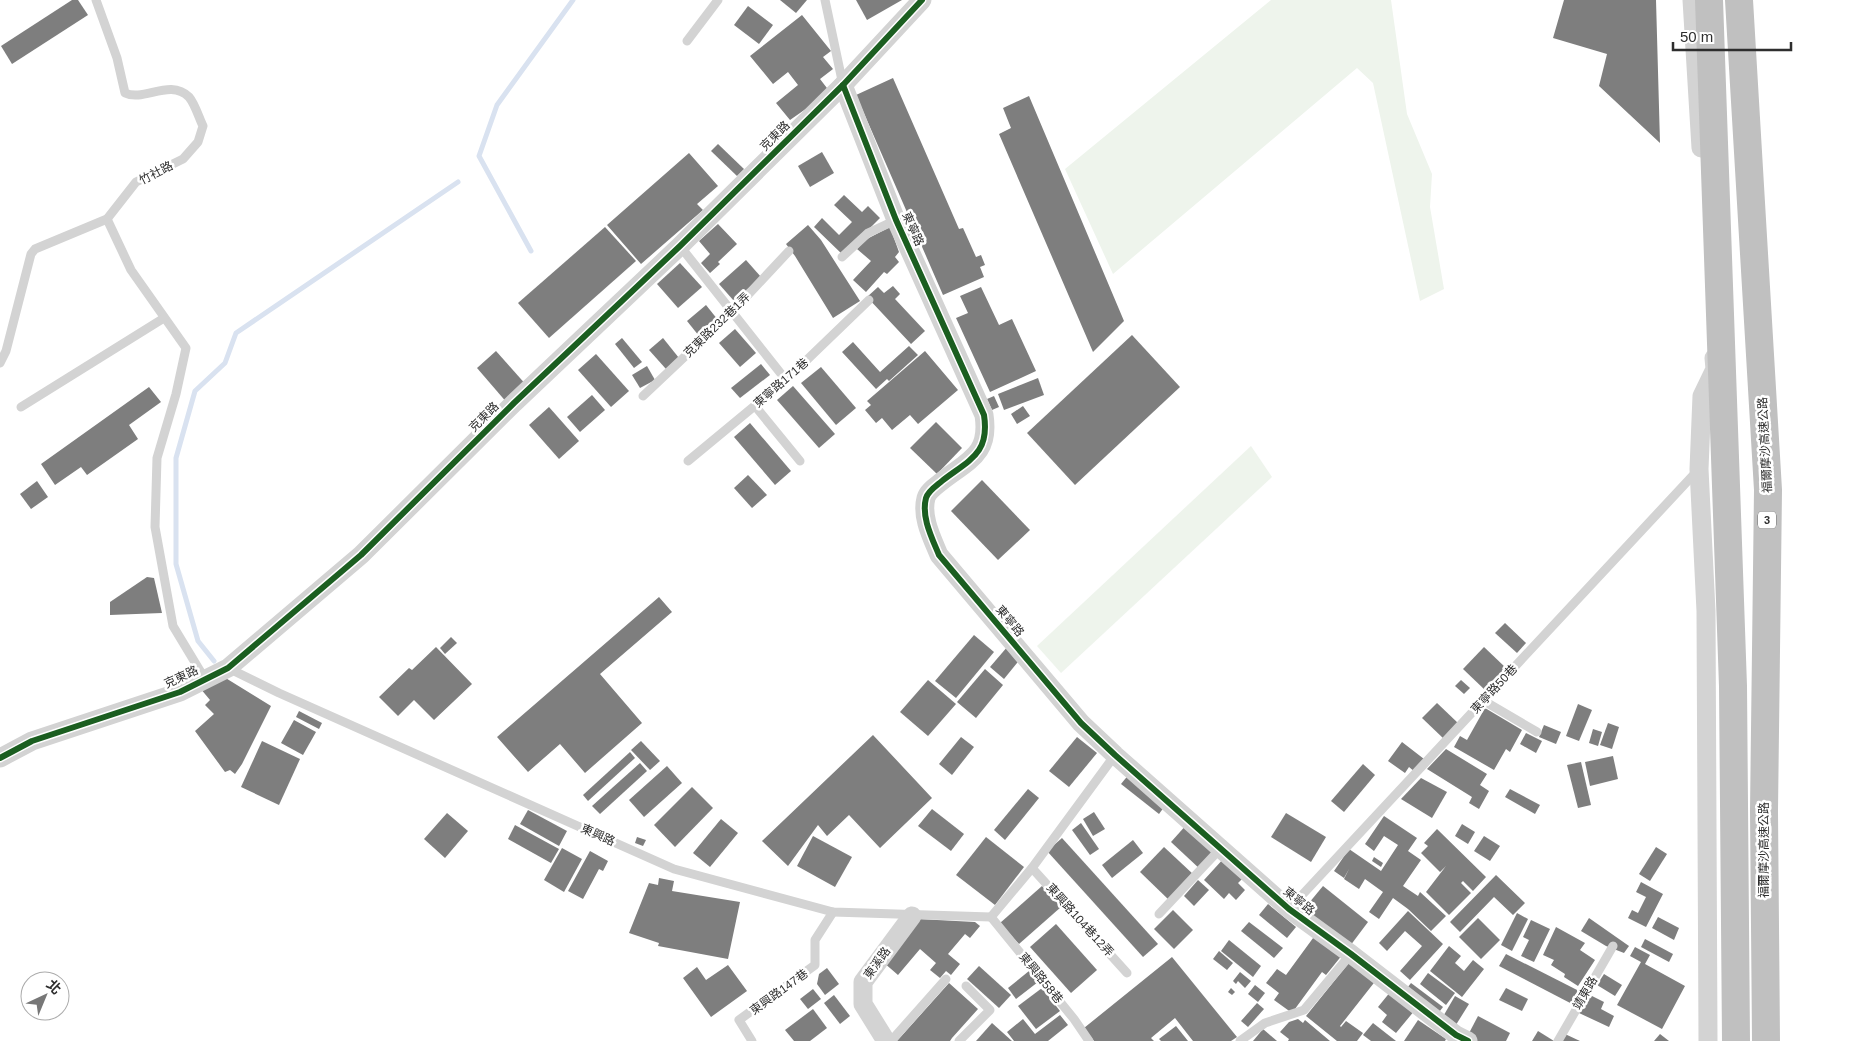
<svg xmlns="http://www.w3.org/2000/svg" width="1853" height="1041" font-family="Helvetica,'Noto Sans TC',sans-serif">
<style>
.green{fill:#eef4ec}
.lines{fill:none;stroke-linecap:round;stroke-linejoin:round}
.stream{stroke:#d9e2f0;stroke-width:5}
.building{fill:#7e7e7e}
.lane{stroke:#d3d3d3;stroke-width:9}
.street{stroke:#d3d3d3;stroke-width:19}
.highway{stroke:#c0c0c0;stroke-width:28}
.cycleway-casing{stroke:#fff;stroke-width:9}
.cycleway{stroke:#1b5e20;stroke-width:6}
.labels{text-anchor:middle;stroke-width:5;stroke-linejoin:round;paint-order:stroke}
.shield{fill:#fff;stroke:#6d6d6d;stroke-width:1}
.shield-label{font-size:11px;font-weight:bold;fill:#2e2e2e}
.street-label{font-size:12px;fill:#2e2e2e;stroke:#fff}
</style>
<rect width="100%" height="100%" fill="#fff"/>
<!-- green -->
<g class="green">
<polygon points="1271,0 1391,0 1407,114 1432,174 1430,207 1444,289 1420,301 1373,83 1357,68 1113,274 1065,169"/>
<polygon points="1251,446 1272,477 1061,673 1037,646"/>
</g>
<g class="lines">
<!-- stream -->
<g class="stream">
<polyline points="531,251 479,156 497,105 573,0"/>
<polyline points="214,661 198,641 176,564 176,458 195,391 225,363 236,333 458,182"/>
</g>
</g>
<!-- building -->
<g class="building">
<polygon points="72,0 78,0 88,15 12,64 1,46"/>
<polygon points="780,0 807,0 796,13"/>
<polygon points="856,0 902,0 867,20"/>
<polygon points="1564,0 1656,0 1660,143 1599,86 1607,54 1553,38"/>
<polygon points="748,6 773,25 759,44 734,25"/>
<polygon points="802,15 831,51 823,57 833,69 820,79 830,92 790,120 776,103 798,85 788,72 773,84 750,56"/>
<polygon points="893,78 959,229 963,228 976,257 981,255 985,265 980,267 984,277 943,295 856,95"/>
<polygon points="1029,96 1124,321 1093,352 999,134 1011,128 1003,108"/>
<polygon points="718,144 744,169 737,176 711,151"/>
<polygon points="822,152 834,173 810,187 798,166"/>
<polygon points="689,153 718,186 697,204 703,210 641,264 607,225"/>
<polygon points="844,195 862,212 868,206 880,218 843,255 814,227 822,218 839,235 852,222 834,205"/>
<polygon points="718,224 737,244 718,262 720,264 710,273 701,263 710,254 699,241"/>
<polygon points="808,225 821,240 860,301 833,318 795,256 786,244"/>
<polygon points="605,227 636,261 549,338 518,303"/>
<polygon points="890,227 899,252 895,257 899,262 887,274 884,272 866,292 853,280 871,261 857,249 865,240"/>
<polygon points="746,260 761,277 734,301 719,284"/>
<polygon points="680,263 702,287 678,308 657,284"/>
<polygon points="893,286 900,294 895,299 925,331 911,344 867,297 878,287 884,293"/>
<polygon points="981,287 999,325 1012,319 1036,371 990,392 956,318 968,313 960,296"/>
<polygon points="706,305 718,320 699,336 687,321"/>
<polygon points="735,329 756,353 740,367 719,343"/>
<polygon points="1132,335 1180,387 1075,485 1027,433"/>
<polygon points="622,338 642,362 634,368 615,344"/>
<polygon points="663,338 679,358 666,369 649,350"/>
<polygon points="853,342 880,372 909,346 918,355 889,381 887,379 876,389 842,352"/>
<polygon points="496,351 528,387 508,404 477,368"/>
<polygon points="925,351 958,390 918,424 910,415 892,430 882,418 876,423 865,410 871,405 867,401"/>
<polygon points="596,354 629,391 611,407 578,370"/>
<polygon points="761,364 770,375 740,398 731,388"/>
<polygon points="647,366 655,380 640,388 632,375"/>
<polygon points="821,367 856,408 836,425 801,383"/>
<polygon points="1038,378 1044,395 1004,410 998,394"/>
<polygon points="793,386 835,434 819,448 777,400"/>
<polygon points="149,387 161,402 129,425 138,439 87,475 81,467 55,485 41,464"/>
<polygon points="592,395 605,410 580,432 567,417"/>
<polygon points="994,396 999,407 992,410 987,399"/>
<polygon points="1023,406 1030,416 1017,424 1011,414"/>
<polygon points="549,407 579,441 559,459 529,425"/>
<polygon points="936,422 962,448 937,474 910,448"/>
<polygon points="750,423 791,471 775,485 734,437"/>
<polygon points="748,475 767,495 752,508 734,488"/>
<polygon points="982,480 1030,530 998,560 951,511"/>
<polygon points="37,481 48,497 31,509 20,494"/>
<polygon points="147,577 154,578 162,613 110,615 110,602"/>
<polygon points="659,597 672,612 600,674 642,723 585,773 560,744 528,772 497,737"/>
<polygon points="1505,623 1526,643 1517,653 1495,633"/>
<polygon points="974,635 994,652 956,698 935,681"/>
<polygon points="451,637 457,643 445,654 440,648"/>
<polygon points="1008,646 1021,658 1004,679 990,667"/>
<polygon points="436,647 472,684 434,720 414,700 398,716 379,697 409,668 412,670"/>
<polygon points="1484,647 1506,668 1485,690 1463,669"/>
<polygon points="985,669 1003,685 976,718 957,702"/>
<polygon points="224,677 271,706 242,764 235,774 230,770 225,772 195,731 214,714 205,705 210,700 200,688"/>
<polygon points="928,680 956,704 928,736 900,712"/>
<polygon points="1461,680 1470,688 1464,694 1455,686"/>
<polygon points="1437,703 1459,724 1444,739 1422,718"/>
<polygon points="1578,704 1592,710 1579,741 1566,736"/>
<polygon points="1485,708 1522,730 1510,752 1506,749 1494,770 1454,747 1460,736 1467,740"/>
<polygon points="299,711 322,723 319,729 296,717"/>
<polygon points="294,720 316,732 303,755 281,743"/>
<polygon points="1608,723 1619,727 1612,749 1600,745"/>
<polygon points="1544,725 1561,732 1556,744 1539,737"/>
<polygon points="1593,729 1602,732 1598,746 1589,743"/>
<polygon points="1526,733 1542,741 1536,753 1520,744"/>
<polygon points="873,735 932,798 880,848 849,815 827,836 818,825 788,866 762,841"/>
<polygon points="961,737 974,747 952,775 939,764"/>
<polygon points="1077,737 1097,753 1069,787 1049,771"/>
<polygon points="262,741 300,759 279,805 241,787"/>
<polygon points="641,741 660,761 650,770 631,750"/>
<polygon points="1402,742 1424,759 1415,772 1409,767 1405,773 1388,761"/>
<polygon points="1446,749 1487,774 1480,785 1489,791 1479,809 1469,803 1472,797 1427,769"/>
<polygon points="630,752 635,758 588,801 583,795"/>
<polygon points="1613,756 1618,779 1590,786 1585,762"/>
<polygon points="1581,762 1591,805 1578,808 1567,765"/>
<polygon points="640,763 647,771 600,814 592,806"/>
<polygon points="1363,764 1375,775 1344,812 1331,801"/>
<polygon points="667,766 682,783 644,817 629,800"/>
<polygon points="1130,773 1167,803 1159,814 1121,784"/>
<polygon points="1421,778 1447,792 1432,818 1401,799"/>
<polygon points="692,787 713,808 675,847 654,825"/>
<polygon points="1028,789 1039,798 1005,840 994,830"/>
<polygon points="1510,789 1540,805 1535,814 1505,797"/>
<polygon points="932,809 964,834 951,851 918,826"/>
<polygon points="528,810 567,831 559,846 520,824"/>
<polygon points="1094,812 1105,829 1093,836 1083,819"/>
<polygon points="447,813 468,831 445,858 424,839"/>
<polygon points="1286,813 1326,837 1311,862 1271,837"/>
<polygon points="1384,816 1417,838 1408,851 1421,860 1403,886 1418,896 1420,892 1446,916 1431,931 1408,909 1393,898 1379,919 1369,912 1383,892 1365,879 1359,889 1344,879 1349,869 1344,878 1334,871 1349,849 1381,871 1398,845 1384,836 1374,851 1365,844"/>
<polygon points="721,819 738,833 710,867 693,853"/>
<polygon points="1081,823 1099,849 1090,855 1072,830"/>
<polygon points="1188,823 1218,852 1201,870 1171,842"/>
<polygon points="1462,824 1475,832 1468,844 1455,836"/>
<polygon points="515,825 559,849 551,863 508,839"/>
<polygon points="1437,829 1486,877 1473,891 1463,881 1461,883 1471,893 1449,915 1426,892 1446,866 1440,872 1421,853 1428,846 1424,843"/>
<polygon points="813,836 852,857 835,887 797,866"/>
<polygon points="1484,836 1500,846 1490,861 1474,851"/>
<polygon points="637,837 646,840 643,846 635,843"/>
<polygon points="986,837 1024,867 995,905 956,875"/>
<polygon points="1062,838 1158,944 1143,957 1047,851"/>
<polygon points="1133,840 1143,853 1112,878 1102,865"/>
<polygon points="1164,847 1194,875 1170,901 1140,872"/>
<polygon points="1656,847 1667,854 1650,881 1639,874"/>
<polygon points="562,848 582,859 564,892 544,880"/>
<polygon points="590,851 608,861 603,871 599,869 583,899 568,891"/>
<polygon points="1225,857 1245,876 1238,883 1245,890 1236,900 1229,893 1224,899 1204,880"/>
<polygon points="1374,857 1383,863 1381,867 1372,861"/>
<polygon points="1496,875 1525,903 1513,915 1494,897 1460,932 1450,922"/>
<polygon points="659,878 674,881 672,891 740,902 728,959 658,946 659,943 629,933 649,883 658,885"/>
<polygon points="1198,880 1209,890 1194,906 1184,896"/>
<polygon points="1641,882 1663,894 1646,927 1628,918 1632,910 1638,913 1646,897 1636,892"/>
<polygon points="1042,886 1061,907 1019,944 1000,923"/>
<polygon points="1323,886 1368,922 1350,946 1304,909"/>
<polygon points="1268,904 1296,927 1287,938 1259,915"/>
<polygon points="1173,910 1193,930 1174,949 1154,929"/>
<polygon points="1408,911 1443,944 1410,980 1400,971 1422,946 1405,931 1387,951 1379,943"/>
<polygon points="1517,913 1528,919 1512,951 1501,945"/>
<polygon points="1658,917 1679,928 1674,940 1652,928"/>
<polygon points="1478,918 1500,940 1481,959 1459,937"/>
<polygon points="1589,918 1629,946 1624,953 1606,946 1581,931"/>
<polygon points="918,919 975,922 980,926 970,938 965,934 948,954 960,964 951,975 946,971 940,978 930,970 936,963 920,949 898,975 883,962"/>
<polygon points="1531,920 1550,929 1534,962 1521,956 1529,940 1523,937"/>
<polygon points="1249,922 1283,948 1274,958 1241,931"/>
<polygon points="1056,924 1097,970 1071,993 1030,947"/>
<polygon points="1556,927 1585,943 1580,950 1595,960 1578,986 1564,977 1565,974 1551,965 1554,960 1543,955"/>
<polygon points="1316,934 1343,954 1326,975 1322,972 1292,1013 1274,1000 1279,993 1266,983 1277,969 1286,975"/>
<polygon points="1645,939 1673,954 1669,962 1641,947"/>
<polygon points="1229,940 1261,966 1253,977 1221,951"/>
<polygon points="1449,946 1461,956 1455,963 1464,971 1473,960 1484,969 1462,997 1430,971"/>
<polygon points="1635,947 1650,955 1645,964 1685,986 1662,1029 1617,1005 1641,962 1630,956"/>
<polygon points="1219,951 1233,963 1227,970 1213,959"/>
<polygon points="1506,954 1581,992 1574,1005 1499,966"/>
<polygon points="1172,957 1237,1037 1231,1041 1193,1041 1175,1018 1151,1038 1154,1041 1094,1041 1084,1028"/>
<polygon points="1352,959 1377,979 1340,1026 1341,1027 1346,1021 1363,1033 1357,1041 1337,1041 1306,1016"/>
<polygon points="728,965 747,991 711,1017 683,978 697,967 706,980"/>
<polygon points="979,966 1011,995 999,1008 967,979"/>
<polygon points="827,968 839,984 825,995 817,984 819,974"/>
<polygon points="1029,971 1038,982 1016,999 1008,988"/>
<polygon points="1240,972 1251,981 1245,988 1238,981 1236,984 1233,981"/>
<polygon points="1428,973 1455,993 1446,1005 1420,984"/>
<polygon points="1604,974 1622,985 1615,996 1597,985"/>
<polygon points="949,983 978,1009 952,1038 950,1041 897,1041"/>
<polygon points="1411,983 1443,1007 1436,1016 1404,992"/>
<polygon points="1255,985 1265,993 1258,1002 1248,994"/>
<polygon points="1042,988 1060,1011 1036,1029 1018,1006"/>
<polygon points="1231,988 1235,992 1232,995 1228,992"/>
<polygon points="1506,988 1528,999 1522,1011 1499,1000"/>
<polygon points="813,989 821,999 808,1009 800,999"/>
<polygon points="1391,991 1415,1010 1396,1033 1382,1022 1387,1015 1378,1007"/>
<polygon points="1588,994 1604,1002 1601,1009 1614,1016 1609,1027 1579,1013"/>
<polygon points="834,995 850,1016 840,1024 824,1003"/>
<polygon points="1455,996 1469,1004 1454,1028 1441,1020"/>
<polygon points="1257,1003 1264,1009 1248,1027 1241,1021"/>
<polygon points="813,1009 827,1028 810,1041 794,1041 785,1030"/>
<polygon points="1060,1015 1068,1025 1048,1041 1014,1041 1007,1032 1023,1019 1035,1034"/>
<polygon points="1478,1016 1510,1033 1506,1041 1475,1041 1467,1037"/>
<polygon points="1298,1019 1303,1023 1305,1020 1330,1041 1288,1041 1289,1039 1280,1032 1289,1022"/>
<polygon points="1418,1020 1446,1039 1445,1041 1404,1041"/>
<polygon points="992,1023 1012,1041 976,1041"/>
<polygon points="1373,1023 1396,1041 1371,1041 1363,1035"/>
<polygon points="1176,1026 1188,1041 1161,1041 1159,1039"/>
<polygon points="1263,1029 1277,1041 1253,1041"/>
<polygon points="1538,1031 1554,1041 1532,1041"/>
<polygon points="1565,1034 1580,1041 1562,1041"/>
<polygon points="1660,1034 1669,1041 1654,1041"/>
</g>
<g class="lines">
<!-- lane -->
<g class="lane">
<polyline points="825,0 843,85"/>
<polyline points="687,41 718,0"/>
<polyline points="107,219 131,270 186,348 176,394 157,458 155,527 173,626 205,679"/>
<polyline points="680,246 786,380"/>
<polyline points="842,257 868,233 896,220"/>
<path d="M0,363l6,-12 25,-97 4,-5 72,-30 29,-37 47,-23 15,-17 5,-16c-4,-8 -8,-22 -14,-29 -19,-19 -45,5 -64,-4l-8,-35 -21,-58"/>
<polyline points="643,396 732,312 789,251"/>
<polyline points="755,406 800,461"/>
<polyline points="21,407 164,318"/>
<polyline points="688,461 786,380 869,300"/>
<polyline points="228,668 279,693 674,869 833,912 991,917"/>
<polyline points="1484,701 1537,732"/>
<polyline points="1032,868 1127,973"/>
<polyline points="1289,909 1698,470"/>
<polyline points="1159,914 1221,848"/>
<polyline points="991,917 1032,868 1115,755"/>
<polyline points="991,917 1074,1019 1089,1041"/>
<polyline points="752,1041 739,1020 815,965 815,940 833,912"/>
<polyline points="891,1041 946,979"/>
<polyline points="959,1041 990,1010 966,986"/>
<polyline points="1240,1041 1265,1023 1304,1010 1351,954"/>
<polyline points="1558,1041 1613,946"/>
</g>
<!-- street -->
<g class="street">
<polyline points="1692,0 1701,148"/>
<path d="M843,85l53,135 88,195c6,39 -15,45 -42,66 -6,5 -14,10 -16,17 -5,19 6,40 13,57l142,168 34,32 174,154 62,45 105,81 12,6"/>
<polyline points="0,758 32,741 180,692 228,668 361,555 514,403 680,246 843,85 922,0"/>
<polyline points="886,1041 863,1004 863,982 912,916"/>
<polyline points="1708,1041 1706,611 1699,469 1702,396 1715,369 1714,358"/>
</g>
<!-- highway -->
<g class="highway">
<polyline points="1709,0 1733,686 1736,1041"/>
<polyline points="1739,0 1768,490 1764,811 1766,1041"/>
</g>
<defs>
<g id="cycleway">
<path d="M843,85l53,135 88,195c6,39 -15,45 -42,66 -6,5 -14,10 -16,17 -5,19 6,40 13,57l142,168 34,32 174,154 62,45 105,81 12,6"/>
<polyline points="0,758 32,741 180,692 228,668 361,555 514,403 680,246 843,85 922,0"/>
</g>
</defs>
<!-- cycleway casing -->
<use href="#cycleway" class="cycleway-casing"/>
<!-- cycleway -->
<use href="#cycleway" class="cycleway"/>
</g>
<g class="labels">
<!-- shield labels -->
<rect class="shield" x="1758" y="511.5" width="18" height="17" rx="4"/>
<g class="shield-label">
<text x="1767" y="524">3</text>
</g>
<!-- street labels -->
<g class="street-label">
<text transform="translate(775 136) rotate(-45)" y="4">克東路</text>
<text transform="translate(156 173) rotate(-27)" y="4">竹社路</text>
<text transform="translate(913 229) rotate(66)" y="4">東寧路</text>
<text transform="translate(717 325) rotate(-44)" y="4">克東路232巷1弄</text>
<text transform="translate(781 383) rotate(-41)" y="4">東寧路171巷</text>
<text transform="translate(484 417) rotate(-45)" y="4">克東路</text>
<text transform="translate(1765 445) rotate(-93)" y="4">福爾摩沙高速公路</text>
<text transform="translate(1010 621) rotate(50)" y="4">東寧路</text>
<text transform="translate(181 677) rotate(-25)" y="4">克東路</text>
<text transform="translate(1494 689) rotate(-47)" y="4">東寧路50巷</text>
<text transform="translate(598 835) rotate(24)" y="4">東興路</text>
<text transform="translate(1764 850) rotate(-90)" y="4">福爾摩沙高速公路</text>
<text transform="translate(1299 901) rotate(39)" y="4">東寧路</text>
<text transform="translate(1080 920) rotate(48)" y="4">東興路104巷12弄</text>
<text transform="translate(877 963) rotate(-54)" y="4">東溪路</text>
<text transform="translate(1041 978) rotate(51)" y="4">東興路58巷</text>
<text transform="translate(779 992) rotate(-36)" y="4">東興路147巷</text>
<text transform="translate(1585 993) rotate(-60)" y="4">靖東路</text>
</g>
</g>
<!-- north arrow -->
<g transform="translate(45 996) rotate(44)"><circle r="24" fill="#ffffff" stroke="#ababab"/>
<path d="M0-4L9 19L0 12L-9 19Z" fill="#777777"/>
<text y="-8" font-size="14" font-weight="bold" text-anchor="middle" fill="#2e2e2e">北</text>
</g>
<!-- scale -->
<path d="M1673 42v8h118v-8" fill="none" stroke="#2e2e2e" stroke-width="2.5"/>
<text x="1680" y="42" font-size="15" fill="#2e2e2e" stroke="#ffffff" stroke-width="4" paint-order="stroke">50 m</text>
</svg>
